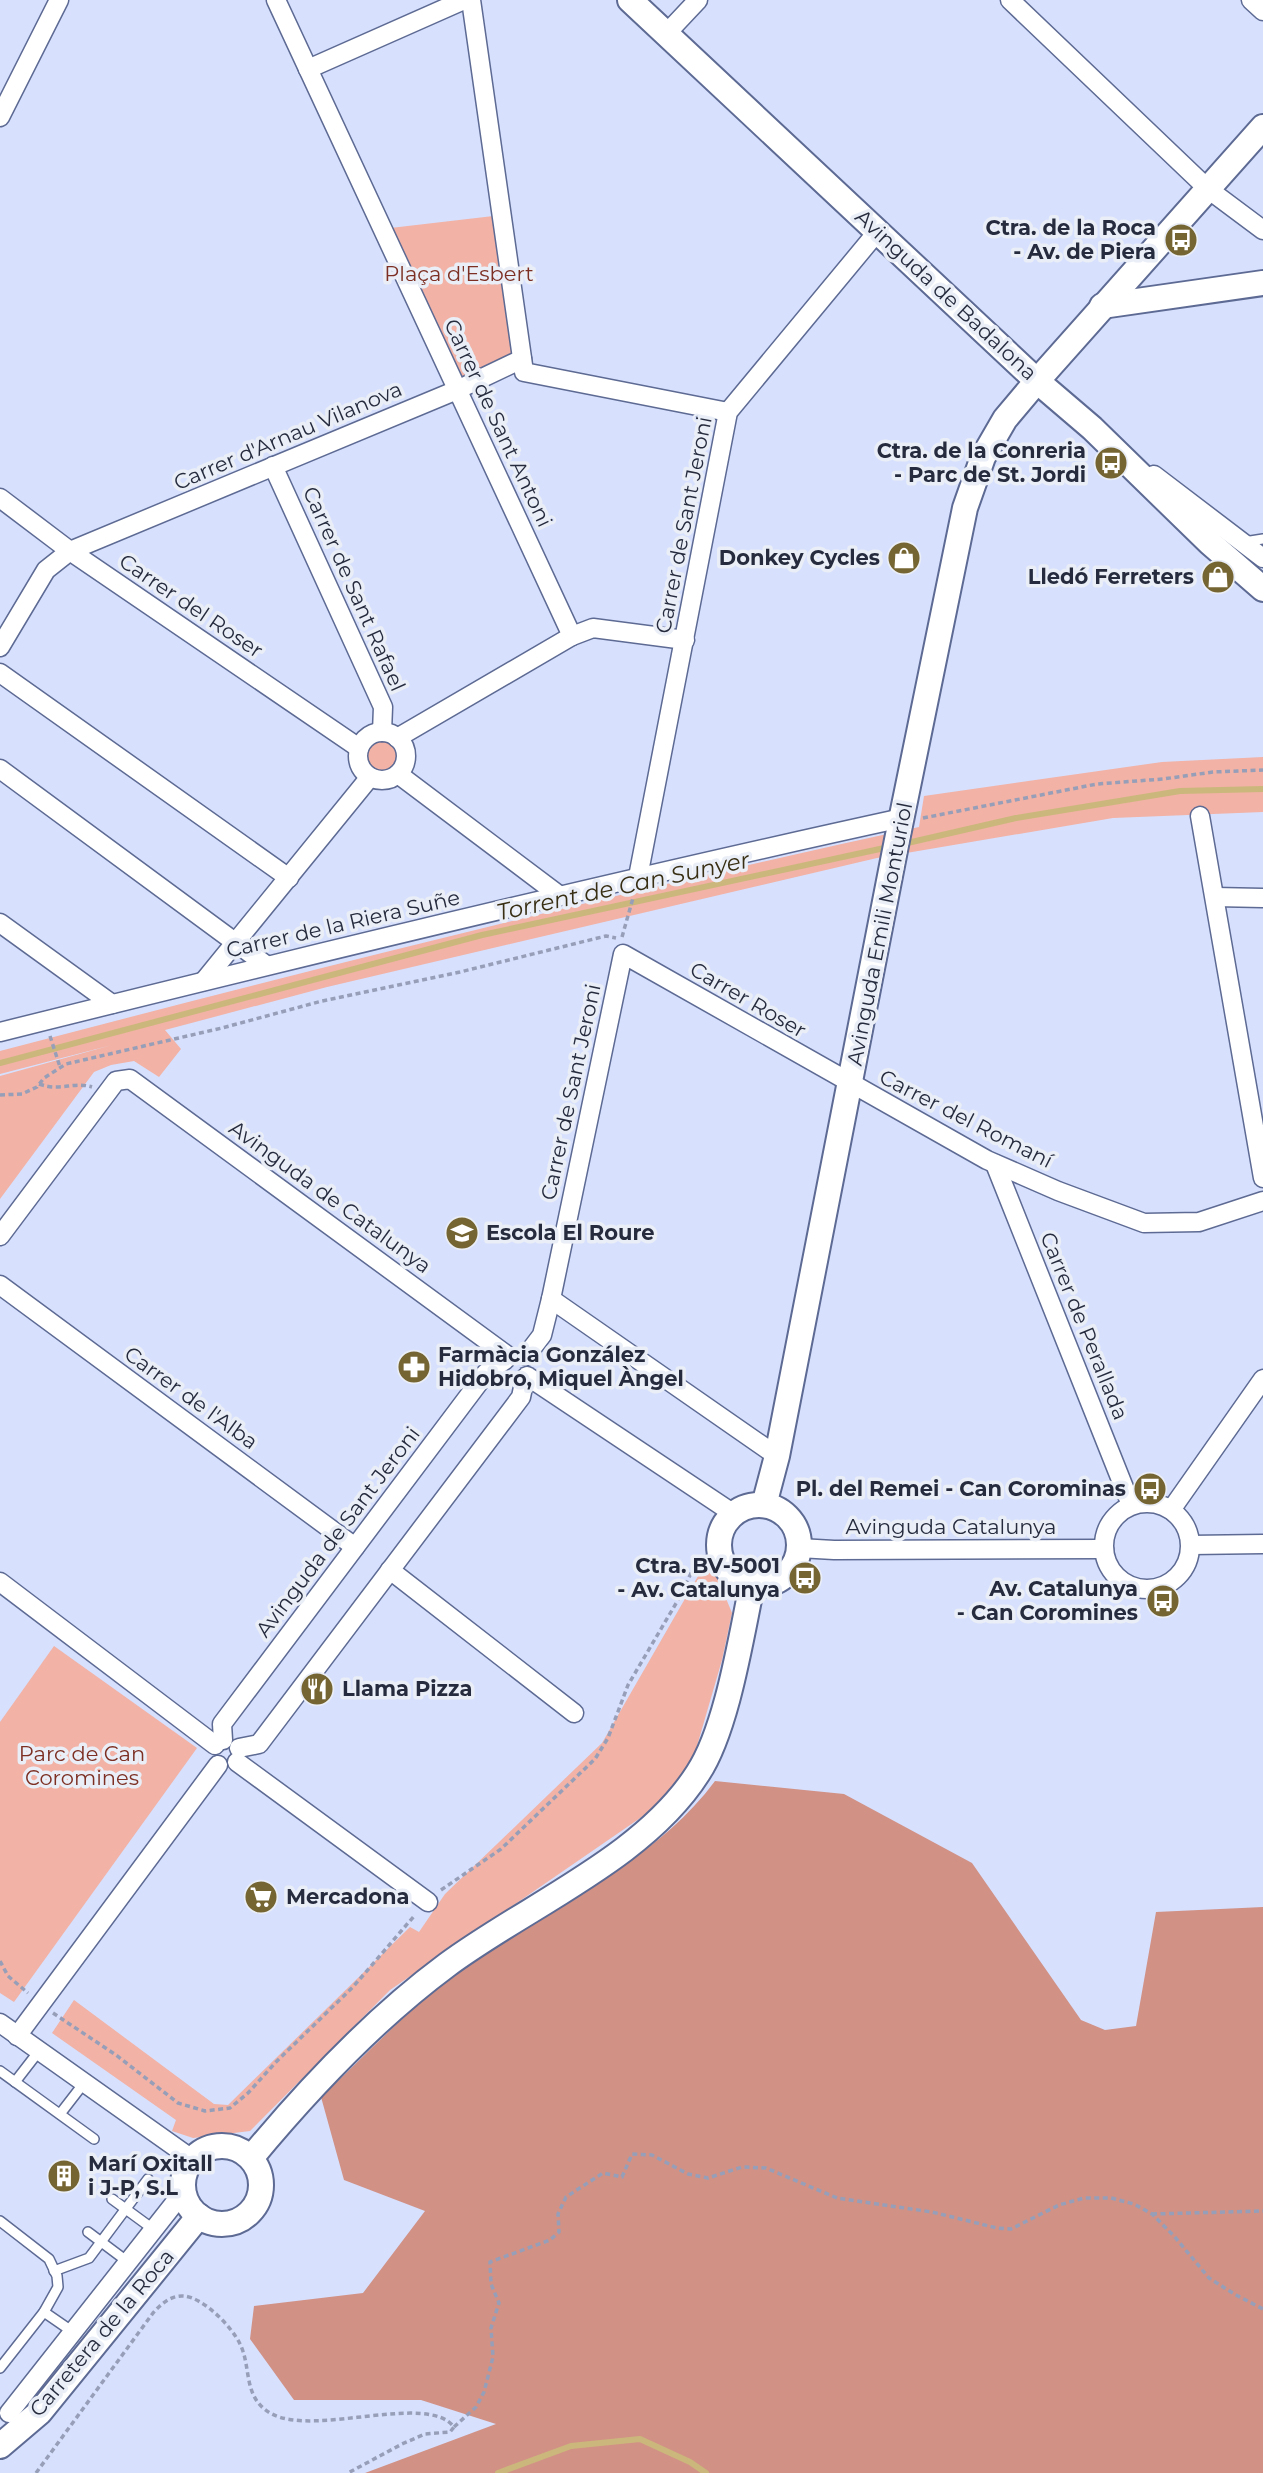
<svg xmlns="http://www.w3.org/2000/svg" width="1263" height="2473" font-family="Montserrat,sans-serif">
<style>
.green{fill:#f2b2a5}
.forest{fill:#d19185}
.lines{fill:none;stroke-linecap:round;stroke-linejoin:round}
.stream{stroke:#cbb77c;stroke-width:6}
.lane-casing{stroke:#5d6a93;stroke-width:12}
.street-casing{stroke:#5d6a93;stroke-width:21}
.secondary-casing{stroke:#5d6a93;stroke-width:28}
.path{stroke:#979fb8;stroke-width:3.5;stroke-dasharray:5 3.5;stroke-linecap:butt}
.lane{stroke:#fff;stroke-width:9}
.street{stroke:#fff;stroke-width:18}
.secondary{stroke:#fff;stroke-width:24}
.labels{text-anchor:middle;stroke-width:7;stroke-linejoin:round;paint-order:stroke}
.poi-label{font-size:21px;font-weight:bold;fill:#262c3e;stroke:#eaeef7;text-anchor:end}
.park-label{font-size:21px;fill:#7c2f22;stroke:#eaeef7}
.street-label{font-size:21px;fill:#262c3e;stroke:#eaeef7}
.water-label{font-size:23px;font-style:italic;fill:#372e13;stroke:#eaeef7}
</style>
<rect width="100%" height="100%" fill="#d7e0fd"/>
<!-- green -->
<g class="green">
<polygon points="502,215 521,350 465,386 382,229"/>
<circle cx="381" cy="756" r="24"/>
<path d="M1263,757v55l-150,6 -236,40 -550,129 -162,43 16,19 -22,28 -25,-16 -23,4 -17,7 -94,127v-123l112,-31 -112,29v-23c305,-80 611,-157 919,-224l5,-31 238,-34z"/>
<polygon points="709,1557 732,1613 722,1660 690,1770 646,1814 390,1990 250,2131 193,2138 172,2131 176,2120 52,2033 74,2000 214,2104 228,2105 410,1927 419,1932 445,1894 602,1743"/>
<polygon points="54,1646 197,1748 14,2002 0,1993 0,1722"/>
</g>
<!-- forest -->
<path class="forest" d="M715,1781l129,13 128,69 109,157 24,10 31,-4 20,-114 107,-5v566h-898l131,-49 -75,-24h-127l-44,-61 4,-33 109,-13 62,-82 -81,-31 -23,-83c50,-47 98,-99 155,-139 81,-56 179,-96 239,-177z"/>
<g class="lines">
<!-- stream -->
<g class="stream">
<polyline points="903,844 1016,818 1180,791 1263,789"/>
<polyline points="0,1063 482,935 889,847"/>
<polyline points="498,2473 571,2446 640,2439 690,2462 706,2473"/>
</g>
<defs>
<g id="lane">
<polyline points="1244,542 1263,539"/>
<polyline points="0,2071 94,2139"/>
<polyline points="15,2082 39,2051"/>
<polyline points="60,2114 84,2083"/>
<polyline points="112,2199 153,2229"/>
<polyline points="0,2221 49,2259 57,2276 58,2287 44,2312 0,2368"/>
<polyline points="88,2232 128,2262"/>
<polyline points="54,2271 89,2258 148,2179"/>
<polyline points="44,2312 73,2332"/>
</g>
<g id="street">
<polyline points="276,0 572,636"/>
<polyline points="471,0 524,372 728,412"/>
<polyline points="1010,0 1208,189 1263,230"/>
<polyline points="1251,0 1263,11"/>
<polyline points="666,34 698,0"/>
<polyline points="308,69 464,0"/>
<polyline points="0,117 59,0"/>
<polyline points="273,466 383,707 382,732"/>
<polyline points="1154,475 1263,558"/>
<polyline points="0,498 70,551 359,748"/>
<polyline points="0,647 46,570 70,551 457,390 522,359"/>
<polyline points="0,673 289,878"/>
<circle cx="382" cy="756" r="24"/>
<polyline points="397,738 572,636 593,628 685,640"/>
<polyline points="0,769 266,965"/>
<polyline points="398,774 560,896"/>
<polyline points="1200,816 1263,1178"/>
<polyline points="638,877 728,412 878,231"/>
<polyline points="1215,897 1263,898"/>
<polyline points="0,923 112,1004"/>
<polyline points="204,981 370,777"/>
<path d="M0,1032c300,-75 600,-148 902,-214"/>
<polyline points="995,1164 1131,1505"/>
<polyline points="0,1236 116,1081 130,1079 508,1356"/>
<polyline points="0,1285 355,1547"/>
<polyline points="551,1299 777,1456"/>
<polyline points="526,1356 542,1335 551,1299 623,954 987,1160 1058,1191 1144,1223 1199,1222 1263,1201"/>
<polyline points="527,1376 734,1514"/>
<circle cx="1147" cy="1546" r="43"/>
<polyline points="1171,1510 1263,1379"/>
<polyline points="1191,1545 1263,1544"/>
<polyline points="799,1548 834,1550 1104,1549"/>
<polyline points="390,1570 574,1713"/>
<polyline points="0,1582 215,1745"/>
<polyline points="223,1740 222,1724 486,1373 505,1360"/>
<polyline points="239,1748 259,1744 521,1397 525,1378"/>
<polyline points="237,1762 428,1902"/>
<polyline points="0,2023 192,2159"/>
<polyline points="17,2036 218,1765"/>
<polyline points="9,2413 184,2191"/>
</g>
<g id="secondary">
<polyline points="630,0 1037,381 1092,428 1210,543 1263,589"/>
<polyline points="1102,306 1263,283"/>
<polyline points="764,1505 777,1456 897,840 965,508 983,457 1005,419 1037,381 1263,127"/>
<circle cx="759" cy="1545" r="40"/>
<circle cx="222" cy="2185" r="39"/>
<path d="M251,2158c58,-70 123,-139 196,-193 81,-60 197,-107 251,-192 29,-44 43,-136 54,-188"/>
<polyline points="0,2446 40,2412 199,2216"/>
</g>
</defs>
<!-- lane casing -->
<use href="#lane" class="lane-casing"/>
<!-- street casing -->
<use href="#street" class="street-casing"/>
<!-- secondary casing -->
<use href="#secondary" class="secondary-casing"/>
<!-- path -->
<g class="path">
<polyline points="923,818 1097,784 1163,779 1213,772 1263,770"/>
<polyline points="622,937 633,898"/>
<polyline points="50,1036 60,1067"/>
<path d="M39,1084c23,8 33,-3 53,3"/>
<polyline points="0,1095 22,1094 37,1087 44,1078 66,1064 222,1028 322,1001 460,972 606,936 616,938"/>
<polyline points="441,1890 501,1849 595,1759 608,1738 628,1685 678,1600 696,1563 702,1557 720,1555"/>
<polyline points="0,1961 8,1976 28,1993"/>
<polyline points="53,2013 116,2055 178,2103 205,2111 230,2108 248,2093 276,2062 353,1987 415,1915"/>
<polyline points="1152,2214 1263,2211"/>
<polyline points="454,2427 476,2407 484,2392 493,2357 491,2328 499,2303 491,2284 490,2262 550,2240 559,2232 558,2214 566,2197 603,2173 622,2177 632,2154 652,2155 688,2174 708,2178 742,2167 766,2168 837,2198 932,2212 997,2228 1011,2229 1059,2205 1084,2198 1111,2198 1134,2204 1152,2214 1174,2236 1209,2278 1236,2295 1263,2309"/>
<path d="M36,2473l117,-160c8,-9 18,-18 31,-17 20,2 48,31 56,48 12,24 2,54 32,70 44,23 155,-22 182,13l-4,5 -25,2 -23,10 -54,29"/>
</g>
<!-- lane -->
<use href="#lane" class="lane"/>
<!-- street -->
<use href="#street" class="street"/>
<!-- secondary -->
<use href="#secondary" class="secondary"/>
</g>
<!-- icons -->
<defs>
<symbol id="bus-disc" viewBox="-11 -11 22 22"><circle r="9.5" fill="#756533" stroke="#eaeef7"/><path d="M-5-6H5V4H4V6H2V4H-2V6H-4V4H-5ZM-3.5-4V0h7V-4ZM-3.5 1.2v1.5H-2V1.2ZM2 1.2v1.5H3.5V1.2Z" fill="#fff"/></symbol>
<symbol id="shop-disc" viewBox="-11 -11 22 22"><circle r="9.5" fill="#756533" stroke="#eaeef7"/><path d="M-5-2.5h2.3a2.7 3.5 0 0 1 5.4 0H5L5.5 6h-11ZM-1.5-2.5h3a1.5 2.3 0 0 0-3 0Z" fill="#fff"/></symbol>
<symbol id="school-disc" viewBox="-11 -11 22 22"><circle r="9.5" fill="#756533" stroke="#eaeef7"/><path d="M0-5L7-2L0 1L-7-2ZM-4 1L0 2.5L4 1V4Q0 6-4 4Z" fill="#fff"/></symbol>
<symbol id="pharmacy-disc" viewBox="-11 -11 22 22"><circle r="9.5" fill="#756533" stroke="#eaeef7"/><path d="M-2-6h4v4h4v4h-4v4h-4v-4h-4v-4h4Z" fill="#fff"/></symbol>
<symbol id="restaurant-disc" viewBox="-11 -11 22 22"><circle r="9.5" fill="#756533" stroke="#eaeef7"/><path d="M-5-6h1v4h1v-4h1v4h1v-4h1v5L-1.5 .5V6h-2V.5L-5-1ZM5-6V6H3V1.5H1.5Q1.5-4 5-6Z" fill="#fff"/></symbol>
<symbol id="supermarket-disc" viewBox="-11 -11 22 22"><circle r="9.5" fill="#756533" stroke="#eaeef7"/><path d="M-6-5.5h2.5l.6 2H6L4.5 2H-2.5L-4.4-4H-6ZM-1.5 3.2a1.3 1.3 0 1 0 .1 0ZM3 3.2a1.3 1.3 0 1 0 .1 0Z" fill="#fff"/></symbol>
<symbol id="building-disc" viewBox="-11 -11 22 22"><circle r="9.5" fill="#756533" stroke="#eaeef7"/><path d="M-4-6H4V6H1V3H-1V6H-4ZM-2.5-4.3h1.7v1.8h-1.7ZM.8-4.3h1.7v1.8H.8ZM-2.5-1h1.7V.8h-1.7ZM.8-1h1.7V.8H.8Z" fill="#fff"/></symbol>
</defs>
<g fill-rule="evenodd">
<use href="#bus-disc" x="1162" y="221" width="38" height="38"/>
<use href="#bus-disc" x="1092" y="444" width="38" height="38"/>
<use href="#shop-disc" x="885" y="539" width="38" height="38"/>
<use href="#shop-disc" x="1199" y="558" width="38" height="38"/>
<use href="#school-disc" x="443" y="1214" width="38" height="38"/>
<use href="#pharmacy-disc" x="395" y="1348" width="38" height="38"/>
<use href="#bus-disc" x="1131" y="1470" width="38" height="38"/>
<use href="#bus-disc" x="786" y="1559" width="38" height="38"/>
<use href="#bus-disc" x="1144" y="1582" width="38" height="38"/>
<use href="#restaurant-disc" x="298" y="1670" width="38" height="38"/>
<use href="#supermarket-disc" x="242" y="1878" width="38" height="38"/>
<use href="#building-disc" x="45" y="2157" width="38" height="38"/>
</g>
<g class="labels">
<!-- poi labels -->
<g class="poi-label">
<text x="1156" y="235">Ctra. de la Roca<tspan x="1156" dy="24">- Av. de Piera</tspan></text>
<text x="1086" y="458">Ctra. de la Conreria<tspan x="1086" dy="24">- Parc de St. Jordi</tspan></text>
<text x="880" y="565">Donkey Cycles</text>
<text x="1194" y="584">Lledó Ferreters</text>
<text x="486" y="1240" text-anchor="start">Escola El Roure</text>
<text x="438" y="1362" text-anchor="start">Farmàcia González<tspan x="438" dy="24">Hidobro, Miquel Àngel</tspan></text>
<text x="1126" y="1496">Pl. del Remei - Can Corominas</text>
<text x="780" y="1573">Ctra. BV-5001<tspan x="780" dy="24">- Av. Catalunya</tspan></text>
<text x="1138" y="1596">Av. Catalunya<tspan x="1138" dy="24">- Can Coromines</tspan></text>
<text x="342" y="1696" text-anchor="start">Llama Pizza</text>
<text x="286" y="1904" text-anchor="start">Mercadona</text>
<text x="88" y="2171" text-anchor="start">Marí Oxitall<tspan x="88" dy="24">i J-P, S.L</tspan></text>
</g>
<!-- park labels -->
<g class="park-label">
<text x="459" y="281">Plaça d'Esbert</text>
<text x="82" y="1761">Parc de Can<tspan x="82" dy="24">Coromines</tspan></text>
</g>
<!-- street labels -->
<g class="street-label">
<text transform="translate(946 295) rotate(43)" y="7">Avinguda de Badalona</text>
<text transform="translate(498 423) rotate(65)" y="7">Carrer de Sant Antoni</text>
<text transform="translate(288 436) rotate(-23)" y="7">Carrer d'Arnau Vilanova</text>
<text transform="translate(684 525) rotate(-79)" y="7">Carrer de Sant Jeroni</text>
<text transform="translate(354 589) rotate(66)" y="7">Carrer de Sant Rafael</text>
<text transform="translate(191 606) rotate(34)" y="7">Carrer del Roser</text>
<text transform="translate(343 924) rotate(-13)" y="7">Carrer de la Riera Suñe</text>
<text transform="translate(880 934) rotate(-79)" y="7">Avinguda Emili Monturiol</text>
<text transform="translate(748 1000) rotate(30)" y="7">Carrer Roser</text>
<text transform="translate(571 1092) rotate(-78)" y="7">Carrer de Sant Jeroni</text>
<text transform="translate(966 1119) rotate(27)" y="7">Carrer del Romaní</text>
<text transform="translate(330 1197) rotate(36)" y="7">Avinguda de Catalunya</text>
<text transform="translate(1084 1326) rotate(68)" y="7">Carrer de Perallada</text>
<text transform="translate(191 1398) rotate(36)" y="7">Carrer de l'Alba</text>
<text x="951" y="1534">Avinguda Catalunya</text>
<text transform="translate(338 1532) rotate(-53)" y="7">Avinguda de Sant Jeroni</text>
<text transform="translate(102 2333) rotate(-50)" y="7">Carretera de la Roca</text>
</g>
<!-- water labels -->
<g class="water-label">
<text transform="translate(623 886) rotate(-12)" y="8">Torrent de Can Sunyer</text>
</g>
</g>
</svg>
